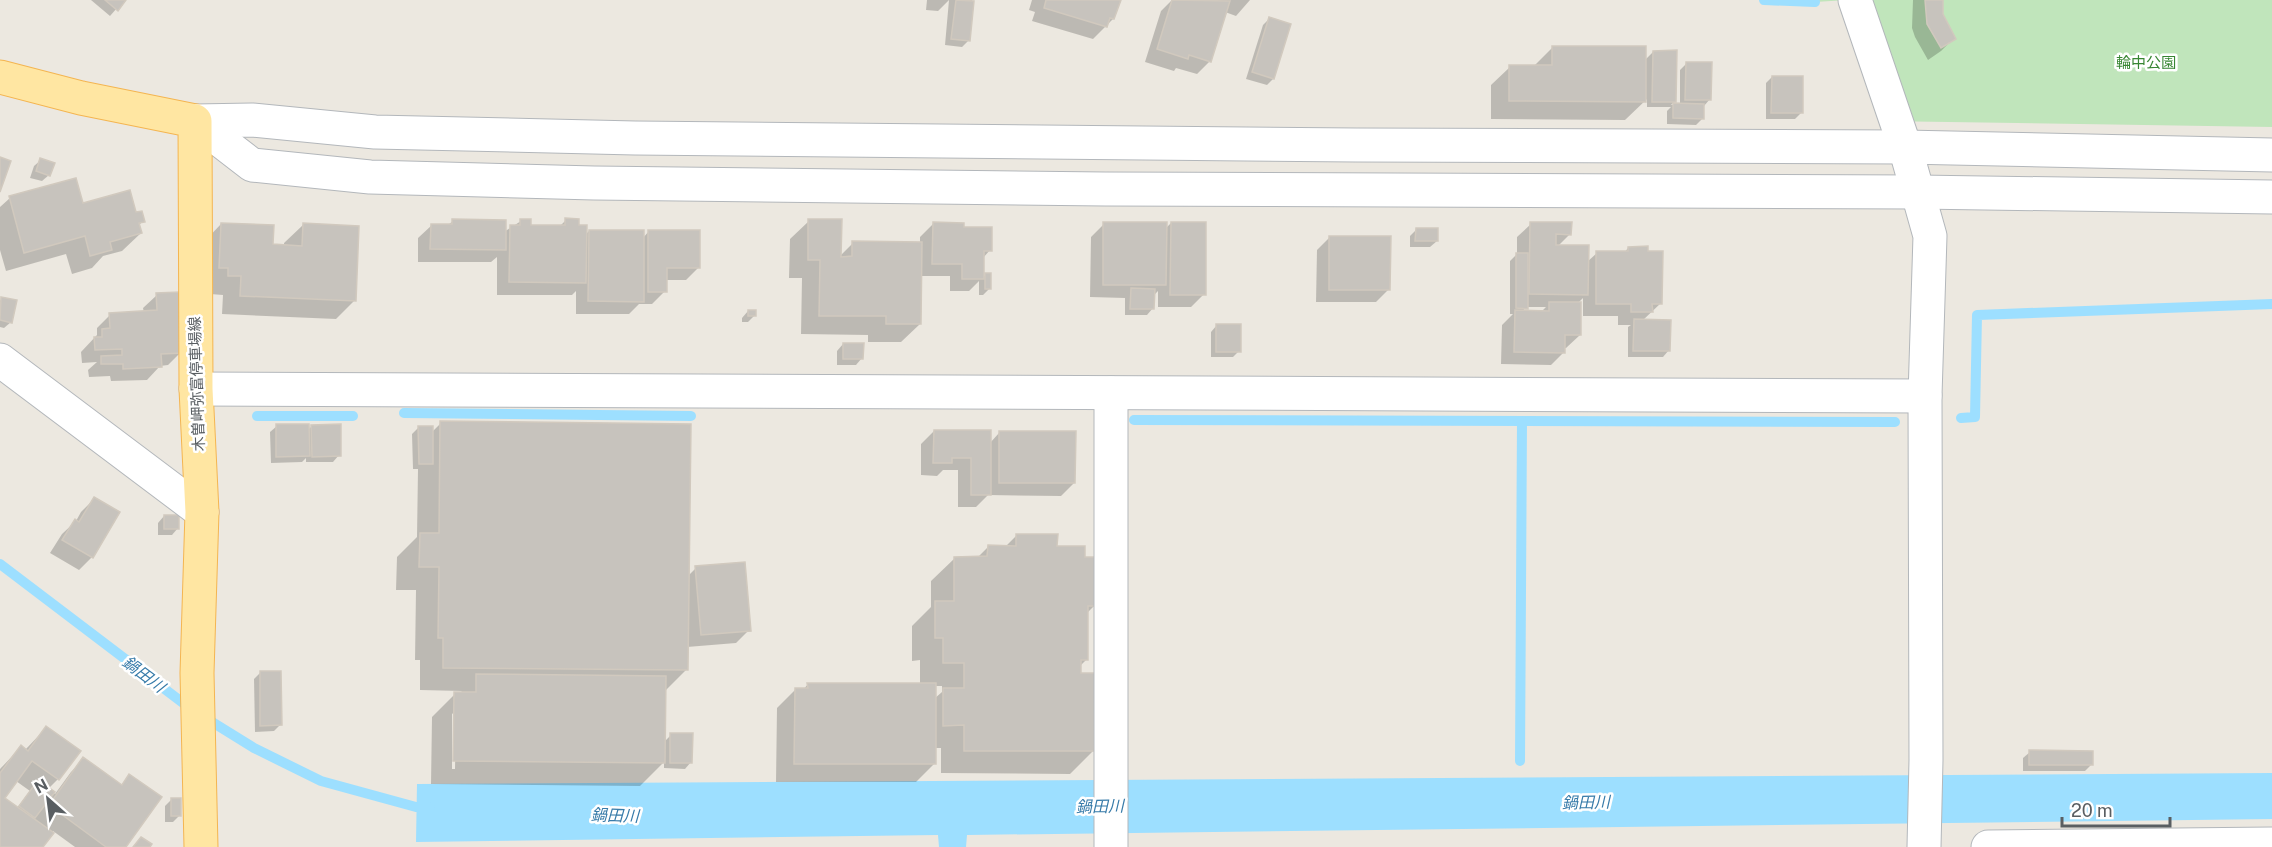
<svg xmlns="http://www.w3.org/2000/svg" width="2272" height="847" font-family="'Public Sans','Noto Sans JP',sans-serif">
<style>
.green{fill:#c0e5bb}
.water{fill:#9ddfff}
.shadow{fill:#0003;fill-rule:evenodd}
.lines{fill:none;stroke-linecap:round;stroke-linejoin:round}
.stream{stroke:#9ddfff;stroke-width:10}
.building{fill:#c7c3bd;stroke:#d1c9be;stroke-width:1.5}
.minor-casing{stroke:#b3b7bb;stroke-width:35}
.major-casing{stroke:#f4b551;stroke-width:35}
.minor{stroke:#fff;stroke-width:33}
.major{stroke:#ffe6a2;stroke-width:33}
.labels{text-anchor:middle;stroke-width:5;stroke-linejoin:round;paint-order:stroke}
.park-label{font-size:15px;fill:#388633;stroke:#fff}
.street-label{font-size:15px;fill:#595e62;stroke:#fff}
.water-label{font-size:16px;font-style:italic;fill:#377ba9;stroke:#fff}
</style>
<rect width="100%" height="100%" fill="#ece8e0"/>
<!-- green -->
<polygon class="green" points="1764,0 2272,0 2272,127 1879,121 1847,0 1815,2"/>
<!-- water -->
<polygon class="water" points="2272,773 2272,819 967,835 966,847 939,847 938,835 416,842 417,784"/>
<!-- shadow -->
<g class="shadow">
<polygon points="91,0 124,0 110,16"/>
<polygon points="927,0 972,0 968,41 962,47 945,45 949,0 938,11 926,10"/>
<polygon points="1032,0 1119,0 1113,19 1093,39 1032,21 1035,12 1029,10"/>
<polygon points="1172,0 1250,0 1236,16 1225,12 1210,61 1197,74 1176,68 1174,71 1145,62 1161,11"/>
<polygon points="1913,0 1942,0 1942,15 1954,38 1941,51 1928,60 1915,37 1912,28"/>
<polygon points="1269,19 1273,79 1267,85 1246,79 1263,25"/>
<polygon points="1552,48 1644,61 1653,52 1675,101 1671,105 1680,105 1680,70 1686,64 1710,99 1704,106 1703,118 1696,125 1667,124 1667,111 1671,107 1647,107 1647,99 1625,120 1491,119 1491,85 1510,67 1533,67"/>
<polygon points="1772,77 1801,113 1795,119 1766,119 1766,83"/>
<polygon points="41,160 49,175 42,181 30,178 34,166"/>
<polygon points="10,198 82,205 135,214 143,221 138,226 141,233 122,251 103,256 92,268 72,274 66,254 6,271 0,250 0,207"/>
<polygon points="566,220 577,226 585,235 589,231 643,238 649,231 699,267 686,280 665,280 665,291 652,304 639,304 629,314 576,314 576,291 572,295 497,295 497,257 491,262 418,262 418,238 432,225 448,225 453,221 504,232 521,221 529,227 559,227"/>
<polygon points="809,221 840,256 853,243 920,243 920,237 933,224 963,228 990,250 983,258 982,278 986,275 989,289 983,295 979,295 979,281 969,291 950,291 950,276 920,276 920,324 901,342 868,342 868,335 801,334 802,278 789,278 790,239"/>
<polygon points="1171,223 1204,294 1191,307 1158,307 1158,291 1153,296 1153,308 1147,315 1125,315 1125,298 1090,297 1091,237 1104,224 1165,229"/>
<polygon points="221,224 272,246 284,246 284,243 303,225 355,300 336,319 222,314 223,295 210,294 203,243"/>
<path d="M1531,224l39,10 -12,12 29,16 10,-9h27l4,-5 33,55 -19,18 27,29 -6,7h-35v-30l3,-2h-13v-9h-35v-18l-4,4 1,33 -14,13h-2v4l-13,13 -50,-1 1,-39 11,-11h-3v-53l7,-7v-17zM1526,307h20l-5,5h-19z"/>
<polygon points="1416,230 1437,241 1430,247 1410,247 1410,236"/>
<polygon points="1330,237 1389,289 1376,302 1316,302 1317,250"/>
<polygon points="157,295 181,352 168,365 160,366 147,380 111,381 110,376 89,377 88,370 97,362 82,363 81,352 97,335 97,328 110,315 144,313 143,308"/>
<polygon points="2,299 11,322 4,328 0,327 0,301"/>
<polygon points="748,311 755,315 748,322 742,322 742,318"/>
<polygon points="1217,325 1239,351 1233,357 1211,357 1211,332"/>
<polygon points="843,344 862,358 856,365 837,365 837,351"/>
<path d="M441,423l247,153 8,-8 53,62 -13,13 -49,4v22l-23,23v50l7,-7 20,27 -6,7 -21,-1v-6l-24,24 -209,-2 1,-67 23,-23h4l3,-3 -42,-1v-30h-5l1,-70h-20l1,-33 20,-20 1,-68h-5l-1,-35 7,-7 12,6zM456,711l-1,58h-3v-55z"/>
<polygon points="277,426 308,430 312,426 339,455 333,462 306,462 306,458 302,462 271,463 270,432"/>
<polygon points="934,431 990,443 999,433 1074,483 1061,496 988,495 976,507 958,507 958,470 943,470 937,476 921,475 921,444"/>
<polygon points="94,499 92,557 79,570 50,553 62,534 76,521 81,512"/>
<polygon points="164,516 178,528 172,535 158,535 158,523"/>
<path d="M1017,535l67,23 10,48 -7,7 -1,47 -6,6v8l13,77 -23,23 -129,-1v-25h-7v16l-18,18h-140l1,-74 18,-18h8l5,-6 112,1v-25l-8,1v-35l19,-19v-26l24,-23h22l11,-11h17zM934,686h8v6l-8,7z"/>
<polygon points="260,673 280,725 274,731 255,732 254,679"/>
<path d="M46,728l12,51 -10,10 7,5 16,-22 13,-13 36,27 10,-10 -6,71h-49l-22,-16 -12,16h-41v-78l21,-22 4,3zM16,781l14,10 -13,17 -14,-10z"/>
<polygon points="2030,752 2091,765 2085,771 2023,771 2023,758"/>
<polygon points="171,800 180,815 173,822 165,822 165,806"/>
</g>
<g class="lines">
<!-- stream -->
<g class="stream">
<polyline points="1764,0 1815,2"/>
<polyline points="404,413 691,416"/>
<polyline points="257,416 353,416"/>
<polyline points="1961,418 1975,417 1977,315 2272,304"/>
<polyline points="1134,420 1895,422"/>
<polyline points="0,564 191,709"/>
<polyline points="204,717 254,748 321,781 416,807 430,807"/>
<polyline points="1520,761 1522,421"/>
</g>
</g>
<!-- building -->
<g class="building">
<polygon points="105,0 126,0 118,11"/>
<polygon points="956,0 974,1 970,41 951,39"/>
<polygon points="1046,0 1121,0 1114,19 1110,18 1107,27 1044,8"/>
<polygon points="1172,0 1230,1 1211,62 1189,55 1188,59 1157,49"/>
<polygon points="1925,0 1943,0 1943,14 1956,39 1941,48 1927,24"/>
<polygon points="1269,17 1291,24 1274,79 1252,72"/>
<polygon points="1552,46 1646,46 1646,102 1509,101 1509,65 1552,65"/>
<polygon points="1677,50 1676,102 1652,102 1653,51"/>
<polygon points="1686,62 1712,62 1711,100 1685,100"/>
<polygon points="1772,76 1803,76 1803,113 1771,113"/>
<polygon points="1673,103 1704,104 1704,119 1673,118"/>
<polygon points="0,157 11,161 0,192"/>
<polygon points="40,158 55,163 50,176 36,171"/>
<polygon points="76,178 83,203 130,190 136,212 142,211 145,222 139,223 142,233 110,242 112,250 90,256 85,236 24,253 9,196"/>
<polygon points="565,218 579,219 579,225 587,225 586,283 509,282 510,225 520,225 520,219 531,219 531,225 565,225"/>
<polygon points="452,219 506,220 506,250 430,249 431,224 452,224"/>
<polygon points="808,219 842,219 841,257 852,256 852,241 922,242 921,324 886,324 886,316 819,316 820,260 808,260"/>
<polygon points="933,222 964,223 964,227 992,227 992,251 984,251 984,279 962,279 962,264 932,264"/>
<polygon points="1103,222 1167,222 1166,285 1103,285"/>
<polygon points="1171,222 1206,222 1206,295 1170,295"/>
<polygon points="1530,222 1572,222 1571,235 1556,234 1556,245 1589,245 1588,295 1529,294"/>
<polygon points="221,223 274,225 273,244 302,246 303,223 359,226 356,301 240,296 241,276 228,276 228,268 219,268"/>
<polygon points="1416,228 1438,228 1438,241 1415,241"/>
<polygon points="589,230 644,230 644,302 588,301"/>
<polygon points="648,230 700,230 700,268 667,268 667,292 648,292"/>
<polygon points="1329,236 1391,236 1390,290 1329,290"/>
<polygon points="1648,246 1648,251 1663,251 1662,304 1652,304 1653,312 1631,312 1631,304 1596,304 1596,251 1628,251 1628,247"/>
<polygon points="1516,253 1528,253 1528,309 1516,308"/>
<rect x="985" y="273" width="6" height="16"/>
<polygon points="1131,288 1155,289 1154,309 1130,309"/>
<polygon points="180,292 183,353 161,354 162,367 123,369 123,364 101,364 101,356 122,355 122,349 95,350 94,337 102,337 102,329 110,328 109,313 157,310 156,293"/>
<polygon points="1,297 17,300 12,323 0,320"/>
<polygon points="1549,302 1581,302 1581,335 1565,335 1565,353 1514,352 1515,310 1549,311"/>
<rect x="748" y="310" width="8" height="6"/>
<polygon points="1634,319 1671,320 1670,351 1633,351"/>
<rect x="1216" y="324" width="25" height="28"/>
<polygon points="843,343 864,343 863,359 843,359"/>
<polygon points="440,421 691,424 688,670 443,668 443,638 438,638 439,567 419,567 420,533 439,533"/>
<polygon points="276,424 309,424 310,456 276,457"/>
<polygon points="341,424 341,456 312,457 311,425"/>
<polygon points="418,426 433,426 433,464 419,464"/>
<polygon points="934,430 991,430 991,495 971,495 971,458 952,458 952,463 933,463"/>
<polygon points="999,431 1076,431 1075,483 999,483"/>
<polygon points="94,497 120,512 93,558 62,540 75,519 79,522"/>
<rect x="164" y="515" width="15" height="14"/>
<polygon points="1016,534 1058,534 1057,546 1085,546 1085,557 1096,557 1096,606 1088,606 1088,660 1081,660 1081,673 1095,673 1094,751 964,751 964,725 943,726 943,688 964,688 964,663 943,663 943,638 935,638 935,601 954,601 954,557 987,556 988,545 1016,546"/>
<polygon points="745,562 751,631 701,635 695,566"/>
<polygon points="260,671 281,671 282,725 260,726"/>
<polygon points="476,674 666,676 665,763 453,761 454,692 476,692"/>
<polygon points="807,683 936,683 936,764 794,764 795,688 808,688"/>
<polygon points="46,726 81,751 59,780 32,761 5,798 54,833 43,847 0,847 0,773 21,745 28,751"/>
<polygon points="670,733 693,733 692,763 670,763"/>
<polygon points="2029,750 2093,751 2093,765 2029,765"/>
<polygon points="83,757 122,785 129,774 162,797 126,847 106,847 49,805"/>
<polygon points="38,780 55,792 35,818 19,806"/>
<rect x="171" y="798" width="10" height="18"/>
<polygon points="141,837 152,844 150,847 133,847"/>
</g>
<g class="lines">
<defs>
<g id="minor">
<polyline points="1855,0 1905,147 1930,236 1925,396 1926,760 1924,847"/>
<polyline points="195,121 252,165 370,177 594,183 1105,189 1918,192 2272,197"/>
<polyline points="195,121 252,120 375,132 635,138 1356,145 1905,147 2272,155"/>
<polyline points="0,360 202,512"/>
<polyline points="196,389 1925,396"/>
<polyline points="1111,393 1111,847"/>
<polyline points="1988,847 2272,844"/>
</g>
<polyline id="major" points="0,77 81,98 195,121 196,389 202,512 197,673 201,847"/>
</defs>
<!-- minor casing -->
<use href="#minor" class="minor-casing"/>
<!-- major casing -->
<use href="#major" class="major-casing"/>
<!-- minor -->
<use href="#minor" class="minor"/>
<!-- major -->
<use href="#major" class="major"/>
</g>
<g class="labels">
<!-- park labels -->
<g class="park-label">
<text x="2146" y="68">輪中公園</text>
</g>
<!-- street labels -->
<g class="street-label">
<text transform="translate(197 384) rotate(-92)" y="5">木曽岬弥富停車場線</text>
</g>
<!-- water labels -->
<g class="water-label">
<text transform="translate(144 674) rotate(37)" y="6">鍋田川</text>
<text transform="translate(1586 802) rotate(-1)" y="6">鍋田川</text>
<text transform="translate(1100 806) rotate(-1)" y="6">鍋田川</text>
<text transform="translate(615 815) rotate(2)" y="6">鍋田川</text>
</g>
</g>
<!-- north arrow -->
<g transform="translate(48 799) rotate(332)" stroke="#ffffff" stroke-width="4.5" paint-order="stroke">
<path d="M0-4.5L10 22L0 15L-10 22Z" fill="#595e62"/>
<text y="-9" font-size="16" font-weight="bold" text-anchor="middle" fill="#595e62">N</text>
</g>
<!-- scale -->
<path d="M2062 817v9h108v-9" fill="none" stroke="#595e62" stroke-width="3"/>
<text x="2071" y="817" font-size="18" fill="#595e62" stroke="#ffffff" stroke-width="4.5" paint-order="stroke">20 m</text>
</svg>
